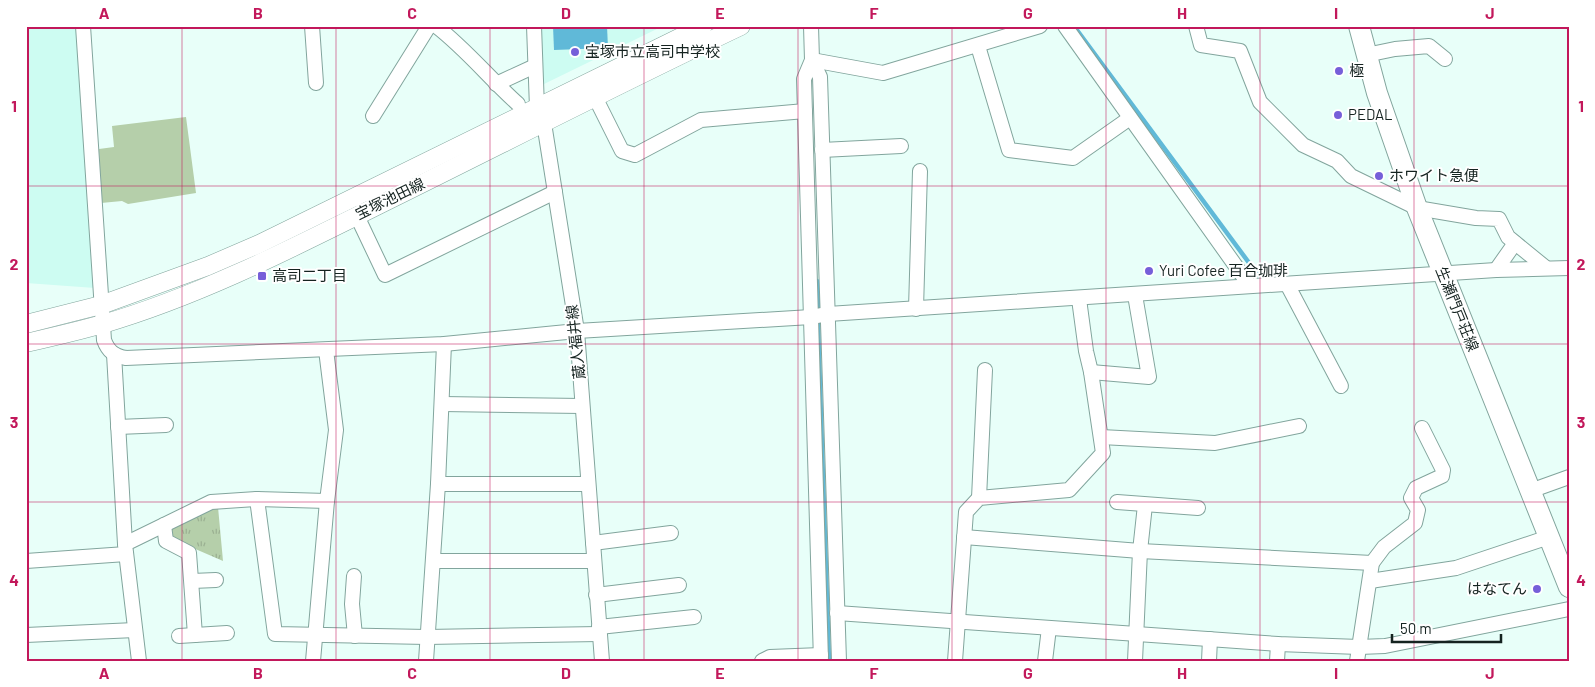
<svg xmlns="http://www.w3.org/2000/svg" width="1595" height="687" font-family="Barlow,'Noto Sans JP',sans-serif">
<style>
.built{fill:#cdfcf2}
.grass{fill:#b5cfaa}
.park{fill:url(#park-tufts)}
.water{fill:#60b9d8}
.lines{fill:none;stroke-linecap:round;stroke-linejoin:round}
.stream{stroke:#60b9d8;stroke-width:4.5}
.minor-casing{stroke:#82a59d;stroke-width:16}
.tertiary-casing{stroke:#82a59d;stroke-width:19}
.secondary-casing{stroke:#82a59d;stroke-width:22}
.minor{stroke:#fff;stroke-width:14}
.tertiary{stroke:#fff;stroke-width:18}
.secondary{stroke:#fff;stroke-width:20}
.grid{fill:none;stroke:#c2185b;stroke-width:1;stroke-opacity:0.55}
.poi-dot{fill:#765fd9;stroke:#fff;stroke-width:2}
.labels{text-anchor:middle;stroke-width:4;stroke-linejoin:round;paint-order:stroke}
.poi-label{font-size:15px;fill:#152320;stroke:#fff;text-anchor:start}
.street-label{font-size:15px;fill:#152320;stroke:#fff}
.neatline{fill:none;stroke:#c2185b;stroke-width:2}
.grid-label{font-size:16px;text-anchor:middle;font-weight:bold;fill:#c2185b}
</style>
<defs>
<pattern id="park-tufts" width="24" height="20" patternUnits="userSpaceOnUse" patternTransform="scale(1.25)"><rect width="24" height="20" fill="#b5cfaa"/><path d="M3 7l-1-3M5 7V3M7 7l1-3M15 17l-1-3M17 17v-4M19 17l1-3" fill="none" stroke="#9bb192"/></pattern>
</defs>
<rect width="100%" height="100%" fill="#e8fff9"/>
<!-- built -->
<g class="built">
<polygon points="26,26 80,26 95,288 26,283"/>
<polygon points="540,26 663,26 542,85"/>
</g>
<!-- grass -->
<polygon class="grass" points="186,117 196,193 128,204 122,201 101,203 99,149 114,147 112,126"/>
<!-- park -->
<polygon class="park" points="218,507 223,561 170,538 170,528"/>
<!-- water -->
<polygon class="water" points="553,26 607,26 608,48 554,50"/>
<g class="lines">
<!-- stream -->
<g class="stream">
<polyline points="1074,26 1258,275"/>
<polyline points="817,281 818,307"/>
<polyline points="818,324 829,661"/>
</g>
<defs>
<g id="minor">
<path d="M83,26l21,314c4,11 10,16 22,18l318,-14 133,-13 234,-14 17,-3 668,-44 73,-2"/>
<polyline points="312,26 316,83"/>
<path d="M436,26c30,23 54,53 82,78"/>
<polyline points="534,26 537,108 544,123 577,331 602,661"/>
<polyline points="811,26 812,60 804,79 821,661"/>
<polyline points="1065,26 1250,286"/>
<polyline points="1196,26 1201,45 1240,51 1260,102 1303,145 1337,161 1351,176 1417,208 1476,218 1499,219 1508,237 1546,268"/>
<polyline points="978,46 1009,150 1073,158 1130,118"/>
<polyline points="1366,55 1395,49 1429,46 1445,59"/>
<polyline points="812,60 820,77 839,661"/>
<polyline points="812,60 883,73 1040,26"/>
<polyline points="496,84 535,66"/>
<polyline points="595,97 622,151 635,155 701,120 805,111"/>
<polyline points="373,116 429,26"/>
<polyline points="822,150 901,146"/>
<polyline points="357,216 385,275 555,192"/>
<polyline points="1496,270 1515,243"/>
<polyline points="1287,284 1341,386"/>
<polyline points="916,309 920,171"/>
<polyline points="114,354 125,544"/>
<polyline points="1091,372 1149,377 1135,295"/>
<polyline points="442,404 582,406"/>
<polyline points="118,427 166,425"/>
<polyline points="1101,437 1215,443 1299,426"/>
<polyline points="438,484 588,484"/>
<polyline points="1530,491 1569,477"/>
<polyline points="979,498 985,370"/>
<polyline points="257,499 275,634 427,637 599,634"/>
<polyline points="1117,502 1198,508"/>
<polyline points="164,525 166,541 189,553 195,635"/>
<polyline points="964,537 1140,551 1372,563"/>
<polyline points="593,543 671,533"/>
<polyline points="26,561 126,554"/>
<polyline points="433,561 594,561"/>
<polyline points="354,576 352,604 355,636"/>
<polyline points="192,581 216,580"/>
<polyline points="1370,581 1456,568 1549,537"/>
<polyline points="596,595 679,585"/>
<polyline points="837,613 1278,644 1359,647 1385,646 1569,609"/>
<polyline points="599,627 694,617"/>
<polyline points="26,635 135,630"/>
<polyline points="179,636 227,633"/>
<polyline points="139,661 125,544 211,502 257,499 327,501"/>
<polyline points="313,661 327,501 336,430 326,350"/>
<polyline points="426,661 438,484 444,344"/>
<polyline points="762,661 770,657 821,655"/>
<polyline points="955,661 966,512 979,498 1069,490 1103,453 1091,372 1086,351 1079,299"/>
<polyline points="1045,661 1049,628"/>
<polyline points="1135,661 1140,551 1145,505"/>
<polyline points="1209,661 1210,639"/>
<polyline points="1277,661 1278,644"/>
<polyline points="1357,661 1372,563 1384,547 1415,523 1418,510 1411,498 1416,488 1442,476 1443,470 1422,428"/>
</g>
<g id="tertiary">
<polyline points="26,324 101,305 208,266 259,244 703,26"/>
<path d="M26,343c26,-6 52,-12 77,-19 102,-30 197,-80 292,-127 115,-57 230,-116 346,-171"/>
</g>
<polyline id="secondary" points="1359,26 1377,93 1417,208 1569,587"/>
</defs>
<!-- minor casing -->
<use href="#minor" class="minor-casing"/>
<!-- tertiary casing -->
<use href="#tertiary" class="tertiary-casing"/>
<!-- secondary casing -->
<use href="#secondary" class="secondary-casing"/>
<!-- minor -->
<use href="#minor" class="minor"/>
<!-- tertiary -->
<use href="#tertiary" class="tertiary"/>
<!-- secondary -->
<use href="#secondary" class="secondary"/>
</g>
<!-- grid -->
<path class="grid" d="M182,26v635M336,26v635M490,26v635M644,26v635M798,26v635M952,26v635M1106,26v635M1260,26v635M1414,26v635M26,186h1543M26,344h1543M26,502h1543"/>
<!-- markers -->
<g class="poi-dot">
<circle cx="575" cy="52" r="5"/>
<circle cx="1339" cy="71" r="5"/>
<circle cx="1338" cy="115" r="5"/>
<circle cx="1379" cy="176" r="5"/>
<circle cx="1149" cy="271" r="5"/>
<rect x="257" y="271" width="10" height="10" rx="2.5"/>
<circle cx="1537" cy="589" r="5"/>
</g>
<g class="labels">
<!-- poi labels -->
<g class="poi-label">
<text x="585" y="57">宝塚市立高司中学校</text>
<text x="1349" y="76">極</text>
<text x="1348" y="120">PEDAL</text>
<text x="1389" y="181">ホワイト急便</text>
<text x="1159" y="276">Yuri Cofee 百合珈琲</text>
<text x="272" y="281">高司二丁目</text>
<text x="1527" y="594" text-anchor="end">はなてん</text>
</g>
<!-- street labels -->
<g class="street-label">
<text transform="translate(390 199) rotate(-26)" y="5">宝塚池田線</text>
<text transform="translate(1457 309) rotate(68)" y="5">生瀬門戸荘線</text>
<text transform="translate(576 342) rotate(-96)" y="5">蔵人福井線</text>
</g>
</g>
<!-- border -->
<rect width="1595" height="687" fill="none" stroke="#ffffff" stroke-width="55"/>
<!-- scale -->
<path d="M1392 634v8h109v-8" fill="none" stroke="#152320" stroke-width="2.5"/>
<text x="1400" y="634" font-size="15" fill="#152320" stroke="#ffffff" stroke-width="4" paint-order="stroke">50 m</text>
<rect x="28" y="28" width="1540" height="632" class="neatline"/>
<g class="grid-label">
<text x="104" y="19">A</text>
<text x="258" y="19">B</text>
<text x="412" y="19">C</text>
<text x="566" y="19">D</text>
<text x="720" y="19">E</text>
<text x="874" y="19">F</text>
<text x="1028" y="19">G</text>
<text x="1182" y="19">H</text>
<text x="1336" y="19">I</text>
<text x="1490" y="19">J</text>
<text x="14" y="112">1</text>
<text x="1581" y="112">1</text>
<text x="14" y="270">2</text>
<text x="1581" y="270">2</text>
<text x="14" y="428">3</text>
<text x="1581" y="428">3</text>
<text x="14" y="586">4</text>
<text x="1581" y="586">4</text>
<text x="104" y="679">A</text>
<text x="258" y="679">B</text>
<text x="412" y="679">C</text>
<text x="566" y="679">D</text>
<text x="720" y="679">E</text>
<text x="874" y="679">F</text>
<text x="1028" y="679">G</text>
<text x="1182" y="679">H</text>
<text x="1336" y="679">I</text>
<text x="1490" y="679">J</text>
</g>
</svg>
